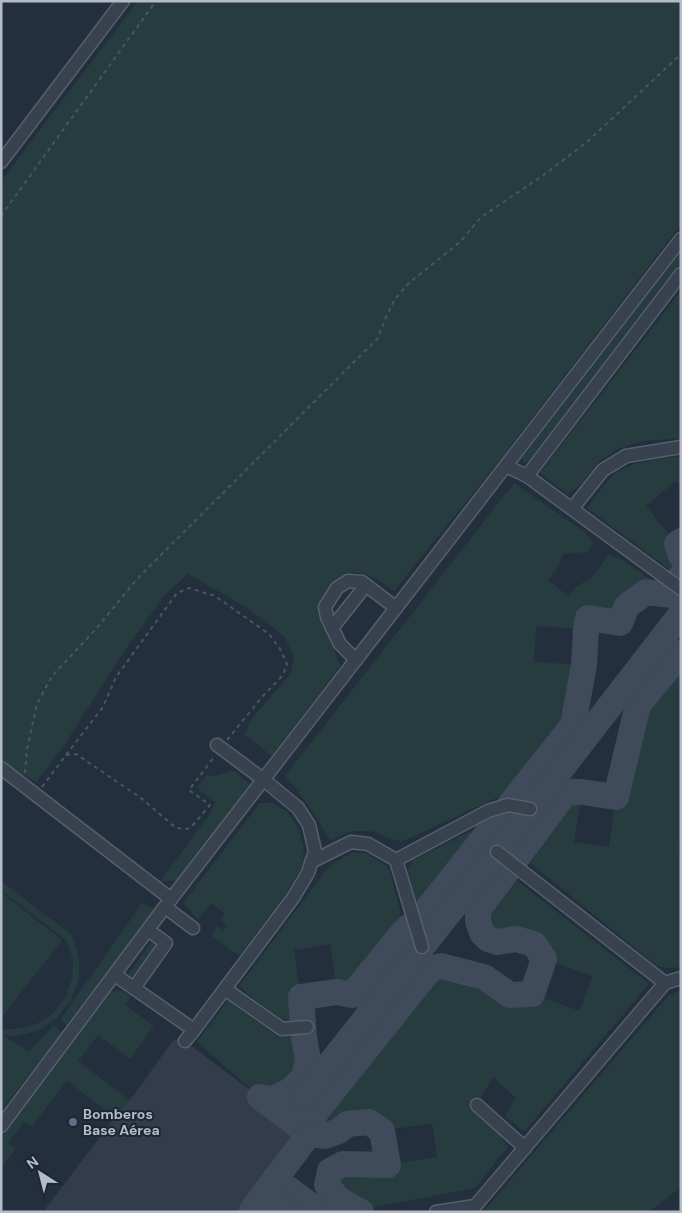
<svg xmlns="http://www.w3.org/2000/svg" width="682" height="1213" font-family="'DM Sans',sans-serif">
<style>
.airport{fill:#323c4b}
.green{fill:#263c3f}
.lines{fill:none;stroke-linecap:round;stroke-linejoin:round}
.taxiway{stroke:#3f4a5a;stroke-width:26}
.minor-casing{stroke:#565f6c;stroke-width:15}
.path{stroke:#44595c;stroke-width:2;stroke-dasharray:4 4;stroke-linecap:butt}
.minor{stroke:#38414e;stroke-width:12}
.service-dot{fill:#5c6f8a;stroke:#1d2633;stroke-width:2}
.labels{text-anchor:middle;stroke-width:4;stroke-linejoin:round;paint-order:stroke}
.poi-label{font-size:14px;font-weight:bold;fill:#b4bcc9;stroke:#1d2633;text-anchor:start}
</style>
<rect width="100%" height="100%" fill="#242f3e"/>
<!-- airport -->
<polygon class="airport" points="174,1039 185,1041 309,1134 250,1212 43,1212 115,1117 130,1100"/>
<!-- green -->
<g class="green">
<path d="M138,1h543v223l-181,236 -106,131c-9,-6 -19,-14 -30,-17 -25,-7 -39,18 -46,38l9,19 13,35 -68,90 -27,-21 5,-14 41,-48 3,-16 -10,-21 -38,-29 -58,-33 -23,21 -40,55 -62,97 -27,35 -25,-14 -10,-7v-580z"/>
<polygon points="681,251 681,263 529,461 524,463 522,458"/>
<polygon points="681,291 681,438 643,441 620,448 600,460 580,485 568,494 540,473"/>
<path d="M676,457l5,1v28l-5,-5 -30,25 31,38 4,12v22l-94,-70c9,-11 20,-30 33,-38 17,-9 38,-11 56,-13z"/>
<path d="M514,483l72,50 7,10 -5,9 -25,2 -7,17 -8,9 20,16 8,-9 17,-11 16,-21 15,6 48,34 -26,-3 -19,14 -7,17 -32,-5 -2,11 -50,-3 -2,36 50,3 -11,60 -48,60 -124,57 -30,-11h-19l-22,9c-13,-22 -27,-44 -45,-64z"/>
<path d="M681,653v188l-3,9 3,1v115c-10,4 -17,2 -26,-2l-136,-110 47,-62h16l-8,50 35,5 7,-50 22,-92z"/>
<polygon points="234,771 251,785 176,881 160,881 210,814 215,802 197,788 207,775 214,776"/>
<polygon points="260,803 273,803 287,811 298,827 304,849 302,868 280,903 240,955 231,951 212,936 217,925 223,930 227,925 221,920 225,914 211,903 198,920 183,903"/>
<polygon points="499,817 421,917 407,871 413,860"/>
<polygon points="351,853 366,853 389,868 405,930 352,995 337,992 330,944 294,950 301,997 302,1018 288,1021 278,1018 245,992 240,985 329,866"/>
<polygon points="506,872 649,984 524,1132 505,1116 516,1098 493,1077 477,1105 508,1147 475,1188 359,1210 338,1199 327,1185 330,1171 343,1164 388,1165 437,1157 432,1123 382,1131 364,1118 347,1124 339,1131 325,1136 309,1134 310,1121 427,973 433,968 441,966 484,977 510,995 532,994 580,1011 592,976 544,959 534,944 516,939 497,942 488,939 482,933 478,921 478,910"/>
<polygon points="1,881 72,935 79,957 79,979 71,1000 57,1018 39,1030 17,1036 2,1035 29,1052 54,1025 62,1033 1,1110 1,1029 18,1029 37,1024 53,1013 65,998 72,979 73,960 67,941 1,890"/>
<polygon points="1,892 62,940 1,1018"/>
<polygon points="142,903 155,909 66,1025 61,1019"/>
<polygon points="152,942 156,946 132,978 128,974"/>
<polygon points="121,990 131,997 125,1005 154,1026 130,1059 98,1035 78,1061 130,1100 115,1117 67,1081 32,1126 23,1123 8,1143 16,1149 1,1168 1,1137 110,992"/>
<polygon points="681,990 681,1187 649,1212 483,1212 669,995"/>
<polygon points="228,1000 277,1036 304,1037 308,1060 304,1077 291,1090 274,1099 260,1097 197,1042"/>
</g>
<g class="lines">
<!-- taxiway -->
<g class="taxiway">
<polyline points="681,541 677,544 681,556"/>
<polyline points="681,576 681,578 672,595 646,592 627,606 620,623 588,618 586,629 584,665 573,725 421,917 405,930 352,995 337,992 301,997 304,1037 308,1060 304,1077 291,1090 274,1099 260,1097 309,1134 310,1121 317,1111 427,973 433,968 441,966 484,977 510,995 532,994 544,959 534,944 516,939 497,942 488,939 482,933 478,921 478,910 566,792 582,792 616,797 638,705 681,653"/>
<polyline points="302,1099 497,852 681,614"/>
<polyline points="275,1179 319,1212"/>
<polyline points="288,1212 280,1207 252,1210 309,1134 325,1136 339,1131 347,1124 369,1122 382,1131 388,1165 343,1164 330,1171 327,1185 338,1199 361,1212"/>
</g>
<defs>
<g id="minor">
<polyline points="1,162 123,1"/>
<polyline points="681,447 626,456 603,470 572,509 681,589"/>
<polyline points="506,466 527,476 681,274"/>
<polyline points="527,476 572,509"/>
<polyline points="332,628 366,585"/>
<polyline points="356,660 340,644 327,617 325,607 337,588 348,581 362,582 396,608"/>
<polyline points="1,768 171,899"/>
<polyline points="497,852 665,983 681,978"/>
<polyline points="396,860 488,811 508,805 530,809"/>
<polyline points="311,862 351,842 368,844 396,860 422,947"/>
<polyline points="165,907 193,928"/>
<polyline points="115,975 194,1030 293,898 308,873 315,851 309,825 298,808 264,780 217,745"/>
<polyline points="134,988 166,943 148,930"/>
<polyline points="225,989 282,1029 307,1027"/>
<polyline points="185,1041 194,1030"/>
<polyline points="477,1105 525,1148"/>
<polyline points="1,1126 161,912 681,239"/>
<polyline points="436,1212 475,1206"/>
<polyline points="470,1212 665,983"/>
</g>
</defs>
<!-- minor casing -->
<use href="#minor" class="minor-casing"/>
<!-- path -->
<g class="path">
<polyline points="1,216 156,1"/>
<polyline points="66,755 103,707 116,677 177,593 189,588 215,596 269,634 280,649 287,664 283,675 262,697 227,740"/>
<polyline points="25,773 27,749 37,704 52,676 96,629 137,579 378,338 386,317 395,299 409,283 460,242 481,217 541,177 587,142 681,54"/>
<polyline points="42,787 66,755 76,754 141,798 176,828 187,829 194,824 210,805 189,790 215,756"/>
</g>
<!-- minor -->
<use href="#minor" class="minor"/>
</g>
<!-- markers -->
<circle class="service-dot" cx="73" cy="1122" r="5"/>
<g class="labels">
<!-- poi labels -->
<g class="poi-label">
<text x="83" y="1119">Bomberos<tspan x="83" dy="16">Base Aérea</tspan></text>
</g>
</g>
<!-- border -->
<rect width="682" height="1213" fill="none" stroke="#b4bcc9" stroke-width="5"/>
<!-- north arrow -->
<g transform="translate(40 1173) rotate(324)" stroke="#1d2633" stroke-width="4" paint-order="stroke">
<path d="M0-4L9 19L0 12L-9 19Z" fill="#b4bcc9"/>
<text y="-8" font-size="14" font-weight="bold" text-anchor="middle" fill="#b4bcc9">N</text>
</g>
</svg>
